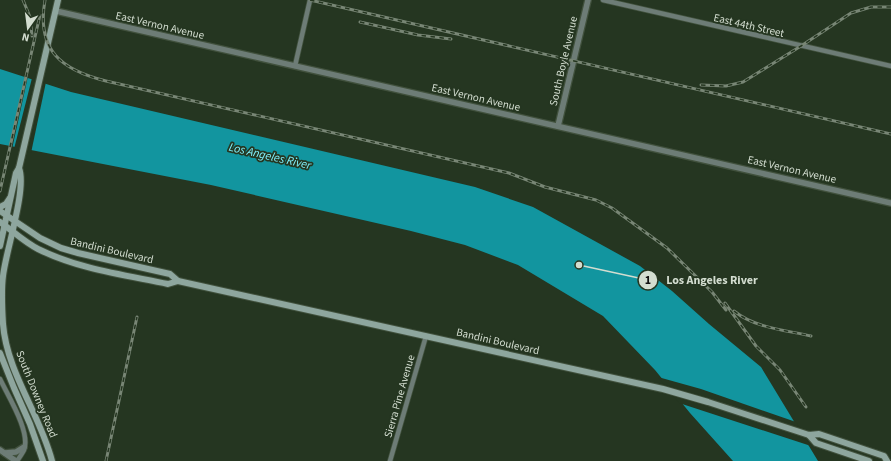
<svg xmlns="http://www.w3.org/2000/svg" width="891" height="461" font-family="'Source Sans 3',sans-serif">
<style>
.water{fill:#12959f}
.pier{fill:#253621}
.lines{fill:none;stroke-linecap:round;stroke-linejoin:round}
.minor-casing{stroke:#41513d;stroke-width:6}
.tertiary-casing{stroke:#41513d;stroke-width:8}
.secondary-casing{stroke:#41513d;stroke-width:8}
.minor{stroke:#6d7c76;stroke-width:4.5}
.tertiary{stroke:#6d7c76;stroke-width:5.5}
.secondary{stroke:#8ea69e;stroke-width:6}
.rail-casing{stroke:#788675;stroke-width:3}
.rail{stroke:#253621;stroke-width:1.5;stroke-dasharray:4.5;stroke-linecap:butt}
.labels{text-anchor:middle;stroke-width:3.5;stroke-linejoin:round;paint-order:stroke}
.street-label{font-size:11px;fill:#d3ddd0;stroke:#253621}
.water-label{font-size:12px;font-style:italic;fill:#80f2fd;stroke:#253621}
.leader{fill:none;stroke:#d3ddd0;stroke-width:1.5}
.callout-dot{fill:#d3ddd0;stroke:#253621;stroke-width:1.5}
.mark-label{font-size:12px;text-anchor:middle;font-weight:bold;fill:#111}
.callout-label{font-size:12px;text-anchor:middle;font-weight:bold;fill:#d3ddd0;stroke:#253621;stroke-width:3.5;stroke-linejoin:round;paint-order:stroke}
</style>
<rect width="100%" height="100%" fill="#253621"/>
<!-- water -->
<polygon class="water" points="0,69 71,92 475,187 533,207 640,266 672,291 709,324 761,367 818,461 733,461 690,413 655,370 603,316 518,265 465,245 411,231 211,185 0,144"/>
<!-- pier -->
<g class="pier">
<polygon points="25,76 28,76 12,149 9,148"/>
<polygon points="32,78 46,82 31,153 14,149"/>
<polygon points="658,377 701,389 796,422 811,446 679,403"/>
</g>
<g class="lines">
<defs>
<g id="minor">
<polyline points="603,0 891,66"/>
<polyline points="295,66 310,0"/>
<path d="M0,379c8,17 31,53 24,71 -2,4 -5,8 -7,11"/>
<polyline points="390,461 426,336"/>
</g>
<g id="tertiary">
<polyline points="56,11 891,203"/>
<polyline points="558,126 588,0"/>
<polyline points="0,450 16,461"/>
<polyline points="5,453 16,452 24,447"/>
</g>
<g id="secondary">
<path d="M19,168c8,21 -13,82 -16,108 -2,15 -1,32 0,48 4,49 37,90 49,137"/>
<polyline points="0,207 6,204 10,198"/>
<polyline points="0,211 40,238 61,248 78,253 170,274 178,281 663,389 708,402 809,435 819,434 884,456 887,461"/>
<path d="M0,222c13,9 24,20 38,27 40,20 87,26 130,35l10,-3"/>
<polyline points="0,246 16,173 19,168 58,0"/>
<polyline points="0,353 14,388 30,424 43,461"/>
<polyline points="809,435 816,443 869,461"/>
</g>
</defs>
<!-- minor casing -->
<use href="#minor" class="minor-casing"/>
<!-- tertiary casing -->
<use href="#tertiary" class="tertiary-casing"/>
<!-- secondary casing -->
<use href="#secondary" class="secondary-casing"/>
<!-- minor -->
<use href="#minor" class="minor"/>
<!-- tertiary -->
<use href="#tertiary" class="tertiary"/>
<!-- secondary -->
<use href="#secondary" class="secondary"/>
<defs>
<g id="rail">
<polyline points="23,0 30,17 32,36"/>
<path d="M45,0c-9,51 17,70 61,81l403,92 36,14 51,13 16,8 55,40 45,44 14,18"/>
<polyline points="310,0 891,134"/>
<polyline points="360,22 418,35 451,39"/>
<polyline points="701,85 726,86 743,82 801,46 851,13 871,7 891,7"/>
<polyline points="0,191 40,15"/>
<polyline points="725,303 756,346 780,370 806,407"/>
<path d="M734,311c21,17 51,19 77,25"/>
<polyline points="106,461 137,317"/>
</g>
</defs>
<!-- rail casing -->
<use href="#rail" class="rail-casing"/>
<!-- rail -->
<use href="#rail" class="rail"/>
</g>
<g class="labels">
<!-- street labels -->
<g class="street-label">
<text transform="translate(160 25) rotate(13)" y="4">East Vernon Avenue</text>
<text transform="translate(749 25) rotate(13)" y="4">East 44th Street</text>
<text transform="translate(563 61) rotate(-77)" y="4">South Boyle Avenue</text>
<text transform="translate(476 97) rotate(13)" y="4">East Vernon Avenue</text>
<text transform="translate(792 169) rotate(13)" y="4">East Vernon Avenue</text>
<text transform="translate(112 250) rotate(13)" y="4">Bandini Boulevard</text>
<text transform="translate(498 341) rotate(13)" y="4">Bandini Boulevard</text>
<text transform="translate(37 394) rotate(68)" y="4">South Downey Road</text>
<text transform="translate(399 396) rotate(-74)" y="4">Sierra Pine Avenue</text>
</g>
<!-- water labels -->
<g class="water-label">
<text transform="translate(270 156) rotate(13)" y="4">Los Angeles River</text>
</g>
</g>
<!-- callouts -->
<path class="leader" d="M579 265L648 280"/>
<g class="callout-dot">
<circle cx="579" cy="265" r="4"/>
<circle cx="648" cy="280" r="10"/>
</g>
<g class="mark-label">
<text x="648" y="284">1</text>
</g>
<g class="callout-label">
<text x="712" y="284">Los Angeles River</text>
</g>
<!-- north arrow -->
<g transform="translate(28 28) rotate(194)" stroke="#253621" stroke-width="3" paint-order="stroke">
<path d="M0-3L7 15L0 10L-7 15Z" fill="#d3ddd0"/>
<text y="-6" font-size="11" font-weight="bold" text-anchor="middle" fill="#d3ddd0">N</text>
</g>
</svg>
